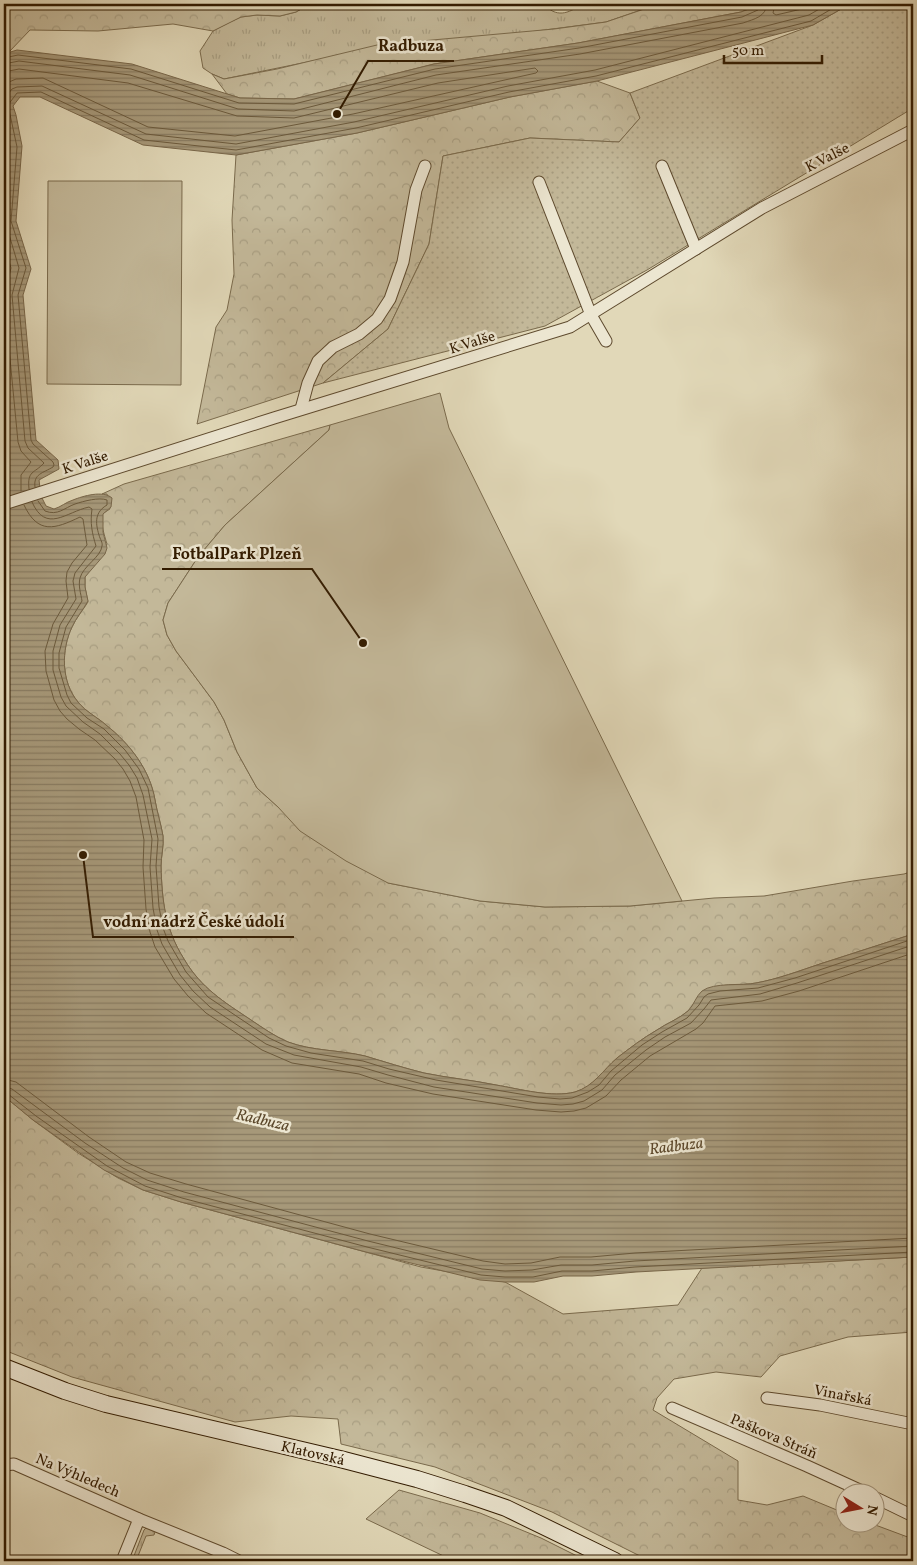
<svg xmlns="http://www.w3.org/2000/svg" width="917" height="1565" font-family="Vollkorn,serif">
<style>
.grass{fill:url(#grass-tufts);stroke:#7a6a4c}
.forest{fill:url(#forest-crowns);stroke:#7a6a4c}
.garden{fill:url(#garden-dots);stroke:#7a6a4c}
.pitch{fill:#c3b899;stroke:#7a6a4c}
.water{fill:url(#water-rules);stroke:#786649}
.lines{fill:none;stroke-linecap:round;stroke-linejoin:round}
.shore{stroke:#6c5a3c;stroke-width:1}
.street-casing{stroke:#5e4a2e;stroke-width:13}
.secondary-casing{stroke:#321b00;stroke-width:18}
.street{stroke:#ece6d1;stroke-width:11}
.secondary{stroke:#ece6d1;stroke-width:16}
.labels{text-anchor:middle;stroke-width:5;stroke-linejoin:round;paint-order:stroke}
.street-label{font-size:15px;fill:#321b00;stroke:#ece6d1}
.water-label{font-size:16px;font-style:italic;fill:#5b472a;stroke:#ece6d1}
.leader{fill:none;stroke:#321b00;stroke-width:2}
.callout-dot{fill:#321b00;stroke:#ece6d1;stroke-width:2}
.callout-label{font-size:16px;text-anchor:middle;font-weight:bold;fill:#321b00;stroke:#ece6d1;stroke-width:5;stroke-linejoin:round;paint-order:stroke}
</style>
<defs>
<pattern id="grass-tufts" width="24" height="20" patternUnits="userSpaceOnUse" patternTransform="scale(1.25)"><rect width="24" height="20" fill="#c3b899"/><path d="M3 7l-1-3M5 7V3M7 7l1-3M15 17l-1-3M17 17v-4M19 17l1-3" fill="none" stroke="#a89e82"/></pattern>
<pattern id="forest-crowns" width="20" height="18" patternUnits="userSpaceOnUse" patternTransform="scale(1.25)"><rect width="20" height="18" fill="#c3b899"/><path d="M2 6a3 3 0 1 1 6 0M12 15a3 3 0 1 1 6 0" fill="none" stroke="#a89e82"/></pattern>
<pattern id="garden-dots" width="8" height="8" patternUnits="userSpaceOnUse" patternTransform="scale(1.25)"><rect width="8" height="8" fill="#c3b899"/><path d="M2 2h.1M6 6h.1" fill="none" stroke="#a89e82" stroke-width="1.8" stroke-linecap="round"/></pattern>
<pattern id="water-rules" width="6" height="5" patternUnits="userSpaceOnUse" patternTransform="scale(1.25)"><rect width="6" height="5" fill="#a69879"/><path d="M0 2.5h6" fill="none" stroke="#887b61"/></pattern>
</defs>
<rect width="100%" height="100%" fill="#e1d8b8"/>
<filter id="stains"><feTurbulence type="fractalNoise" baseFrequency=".004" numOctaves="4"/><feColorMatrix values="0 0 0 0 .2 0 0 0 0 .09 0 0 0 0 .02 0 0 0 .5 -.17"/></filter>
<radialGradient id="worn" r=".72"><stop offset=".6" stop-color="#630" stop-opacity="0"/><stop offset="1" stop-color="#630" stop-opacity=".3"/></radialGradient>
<!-- grass -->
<g class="grass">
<path d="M310,4h234c12,14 24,10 38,0h95l-24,2 -47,16 -284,37 -98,20 -12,-5 -9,-6 -3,-17 13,-20 17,-9 11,-5 16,-2 23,1 16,-4z"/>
<polygon points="147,1527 156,1529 154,1535 146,1536 136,1561 132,1561 144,1530"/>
</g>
<!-- forest -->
<g class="forest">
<polygon points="4,4 310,4 296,12 280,16 257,15 241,17 213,31 173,24 98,31 30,30 9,52 4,54"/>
<polygon points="677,4 762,4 741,12 578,43 434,64 294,99 240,98 227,94 212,74 224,79 277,69 377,45 554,29 606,22 653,6"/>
<polygon points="597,81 630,93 640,118 619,142 530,138 443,156 429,244 388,329 323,383 197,424 216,327 227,310 234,274 232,220 236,155 357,133 510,97"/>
<path d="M330,425l-1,5 -104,95 -27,32 -30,46 -5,17 4,15 9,16 38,51 10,18 13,32 20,36 21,19 110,76 92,18 65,6 85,-1 84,-8 50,-2 89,-15 51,-7 9,-3v63c-31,10 -62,20 -93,30 -21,7 -42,15 -64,19 -15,3 -33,0 -48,6 -10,4 -13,15 -20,22 -9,8 -21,12 -31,19 -14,8 -27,18 -40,28 -14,12 -23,29 -42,34 -23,6 -56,-3 -79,-7 -24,-5 -48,-7 -72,-12 -20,-5 -39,-11 -59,-17 -25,-6 -53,-5 -77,-14 -14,-6 -25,-14 -37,-22 -27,-18 -50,-32 -67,-61 -19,-30 -22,-58 -23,-93 0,-10 3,-20 2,-30 -2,-12 -6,-24 -8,-36 -5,-30 -25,-56 -49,-75 -9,-8 -20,-13 -28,-23 -17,-20 -17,-52 -6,-75 4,-9 11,-17 16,-25l-3,-15v-10l22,-33c-3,-10 -6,-19 -5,-30l8,-5 -3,-15h-5l22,-10z"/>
<polygon points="4,1096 33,1120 78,1153 118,1178 143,1190 181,1202 421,1267 505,1282 563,1314 678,1305 702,1268 913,1257 913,1332 848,1337 780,1356 761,1377 716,1372 674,1379 657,1398 653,1410 738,1461 738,1500 767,1505 803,1496 844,1513 844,1522 870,1523 913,1539 913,1561 650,1561 552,1512 435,1467 341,1444 338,1419 291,1416 235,1422 72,1377 4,1350"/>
<polygon points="399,1490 480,1513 541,1538 587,1561 454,1561 366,1519"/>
</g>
<!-- garden -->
<polygon class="garden" points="850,4 913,4 913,108 647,270 545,326 323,383 388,329 429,244 443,156 530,138 619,142 640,118 630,93 813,25"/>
<!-- pitch -->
<g class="pitch">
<polygon points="48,181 182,181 181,385 47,384"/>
<polygon points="440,393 449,428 682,901 630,906 545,907 480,901 388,883 346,861 300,831 278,807 257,788 237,752 224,720 214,702 176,651 167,635 163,620 168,603 198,557 225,525 329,430 330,425"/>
</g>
<!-- water -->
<path class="water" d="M762,4h88l-37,21 -216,56 -87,16 -153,36 -121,22 -93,-10 -103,-48h-20l-7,9 3,9 6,31 -6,75 15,48 -8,26 13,145 22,20 1,9 -20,11 2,16 5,10 8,3c7,-2 12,-7 19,-9 10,-4 30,-10 39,-2l-1,9 -8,7v18l4,16 -2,6 -20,23v10l3,14c-5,9 -12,17 -16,26 -11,23 -11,55 6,75 8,10 19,15 28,23 24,19 44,45 49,75 2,12 6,24 8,36 1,10 -2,20 -2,30 1,35 4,63 23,93 17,29 40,43 67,61 12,8 23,16 37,22 24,9 52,8 77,14 20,6 39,12 59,17 24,5 48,7 72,12 24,4 56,13 79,7 19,-6 28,-22 42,-34 13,-10 26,-20 40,-28 10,-7 22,-11 31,-19 6,-6 8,-15 14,-20 12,-9 40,-5 54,-8 22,-4 43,-12 64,-19 31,-10 62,-20 93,-30v323l-277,15 -44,4h-29l-29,6h-29l-25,-2 -114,-28 -185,-50 -38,-12 -39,-20 -71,-50 -29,-24v-1042l13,-4 115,14 108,34 54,1 140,-35 144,-21 163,-31z"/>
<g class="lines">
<!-- shore -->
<g class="shore">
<polyline points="775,4 773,13 776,15 806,8 813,4"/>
<polyline points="4,58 18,55 131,69 239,103 294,104 435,69 579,48 742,17 758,10 761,4"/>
<path d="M4,64l15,-3 111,14 108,34 56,2 142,-36 144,-21 163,-31c11,-4 23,-6 24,-19"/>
<polyline points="4,72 19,69 128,83 237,116 294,118 438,83 535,68 538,71 536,73 353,114 235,136 148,127 43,78 16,79 9,82 4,87"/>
<polyline points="4,99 12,89 17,87 42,86 146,134 236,144 354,122 508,86 595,70 809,15 828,4"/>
<path d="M4,115l6,32 -5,74 14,47 -7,27 13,146 3,7 16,15c-10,11 -17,7 -15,26"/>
<polyline points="4,244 11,268 4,296 18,442 21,451 31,462 21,475 21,491"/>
<path d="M35,487c-2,-13 8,-14 18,-20l1,-2 -1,-3 -20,-18 -2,-4 -13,-145 8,-27 -15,-47 6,-74 -9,-42 9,-12 24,-1 103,48 92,10 120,-22 153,-36 87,-16 215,-55 29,-17"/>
<path d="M38,501l7,10c13,5 19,-3 30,-7 9,-3 24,-7 32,-4v5c-12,7 -12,17 -8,30 1,4 4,8 3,11 -1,11 -19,20 -22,32 -2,8 1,16 2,23l-16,26 -7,26v15l8,27 4,8 16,15 17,11 21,21 14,19 9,19 10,51 -2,27 3,41 4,21 5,13 18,31 22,25 61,41 17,8 25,7 52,8 26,8 47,11 102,17 22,2 12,-1 16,-6 11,-7 12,-14 31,-26 20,-13 25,-14 12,-13 5,-8 4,-3 12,-3 38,-3 37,-10 118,-39"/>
<path d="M32,502c14,32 34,10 57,5l3,2c-2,14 0,24 4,37l-21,27 -2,8 3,18 -16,26 -7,26v19l8,27 5,9 17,16 17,12 20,20 9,11 8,13 6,17 9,44 -2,28 3,41 4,22 5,14 18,31 13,16 17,16 56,37 28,11 67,12 27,8 46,12 103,16 24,2 12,-1 11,-3 18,-11 13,-15 31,-25 19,-13 26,-14 13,-14 7,-9 49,-6 37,-11 116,-38"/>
<path d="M24,505c14,30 31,24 56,12l3,2 4,26 -15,18 -5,9 -1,9 2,17 -15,26 -8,27 1,20 8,29 6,11 7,8 12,10 16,11 20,19 8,10 7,12 6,16 8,43 -1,27 3,42 4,23 5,15 19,32 14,17 18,17 56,37 30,13 67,11 27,9 47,11 103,16 25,2 13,-1 12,-3 20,-12 15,-16 29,-24 46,-27 7,-6 12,-17 47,-5 37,-10 114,-38"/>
<polyline points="4,1079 16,1082 89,1137 126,1162 150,1173 186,1184 370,1234 483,1261 505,1264 531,1263 560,1257 591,1257 635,1253 913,1238"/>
<polyline points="4,1087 12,1089 85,1143 123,1168 147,1180 184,1192 368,1241 482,1269 505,1271 532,1270 561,1265 592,1265 635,1261 913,1246"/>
<polyline points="4,1093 8,1094 36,1116 107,1166 145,1186 182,1198 367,1247 481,1275 505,1277 533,1277 562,1271 592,1271 635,1267 913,1252"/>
</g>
<defs>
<g id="street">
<polyline points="662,166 696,249"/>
<polyline points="539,182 591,315 606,341"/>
<polyline points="301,409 308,383 318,361 333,347 359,334 377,319 390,299 403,262 416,190 425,166"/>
<polyline points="4,504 274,418 570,327 762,208 913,130"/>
<polyline points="767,1398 820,1405 913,1424"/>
<polyline points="672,1408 807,1466 864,1492"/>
<polyline points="4,1465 14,1464 139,1519 223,1553 239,1561"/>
<polyline points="874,1497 913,1516"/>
<polyline points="122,1561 139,1519"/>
</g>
<polyline id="secondary" points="4,1367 65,1391 106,1404 340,1459 417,1479 465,1494 506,1508 615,1561"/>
</defs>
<!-- street casing -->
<use href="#street" class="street-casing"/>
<!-- secondary casing -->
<use href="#secondary" class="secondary-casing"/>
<!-- street -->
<use href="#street" class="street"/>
<!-- secondary -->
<use href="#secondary" class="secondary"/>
</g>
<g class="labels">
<!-- street labels -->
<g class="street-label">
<text transform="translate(827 157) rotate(-27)" y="5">K Valše</text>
<text transform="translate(472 342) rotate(-17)" y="5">K Valše</text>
<text transform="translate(85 462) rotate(-18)" y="5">K Valše</text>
<text transform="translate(843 1395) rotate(11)" y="5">Vinařská</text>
<text transform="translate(774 1436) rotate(23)" y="5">Paškova Stráň</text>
<text transform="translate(313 1453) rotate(13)" y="5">Klatovská</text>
<text transform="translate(78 1475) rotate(23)" y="5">Na Výhledech</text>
</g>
<!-- water labels -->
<g class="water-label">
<text transform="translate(263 1119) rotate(13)" y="6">Radbuza</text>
<text transform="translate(676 1145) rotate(-7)" y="6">Radbuza</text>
</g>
</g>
<!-- callouts -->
<path class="leader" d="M337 114L368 61H454M363 643L312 569H162M83 855L93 937H294"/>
<g class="callout-dot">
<circle cx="337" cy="114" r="5"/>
<circle cx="363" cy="643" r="5"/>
<circle cx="83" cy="855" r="5"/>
</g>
<g class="callout-label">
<text x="411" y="51">Radbuza</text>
<text x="237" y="559">FotbalPark Plzeň</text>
<text x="194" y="927">vodní nádrž České údolí</text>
</g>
<!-- margin -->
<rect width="917" height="1565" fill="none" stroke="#e1d8b8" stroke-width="20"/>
<rect x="5" y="5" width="907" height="1555" fill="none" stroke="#321b00" stroke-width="2.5"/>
<rect x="10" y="10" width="897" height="1545" fill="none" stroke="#321b00"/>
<!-- north arrow -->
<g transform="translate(860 1508) rotate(100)"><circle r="24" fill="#ece6d1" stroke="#a2957d"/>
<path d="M0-4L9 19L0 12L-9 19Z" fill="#8f2418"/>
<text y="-8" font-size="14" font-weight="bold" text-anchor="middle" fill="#321b00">N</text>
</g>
<!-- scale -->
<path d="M724 55v8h98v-8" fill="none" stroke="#321b00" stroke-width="2.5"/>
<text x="732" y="55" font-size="15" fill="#321b00" stroke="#ece6d1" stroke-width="4" paint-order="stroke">50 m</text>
<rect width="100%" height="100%" filter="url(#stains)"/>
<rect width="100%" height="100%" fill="url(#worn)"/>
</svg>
